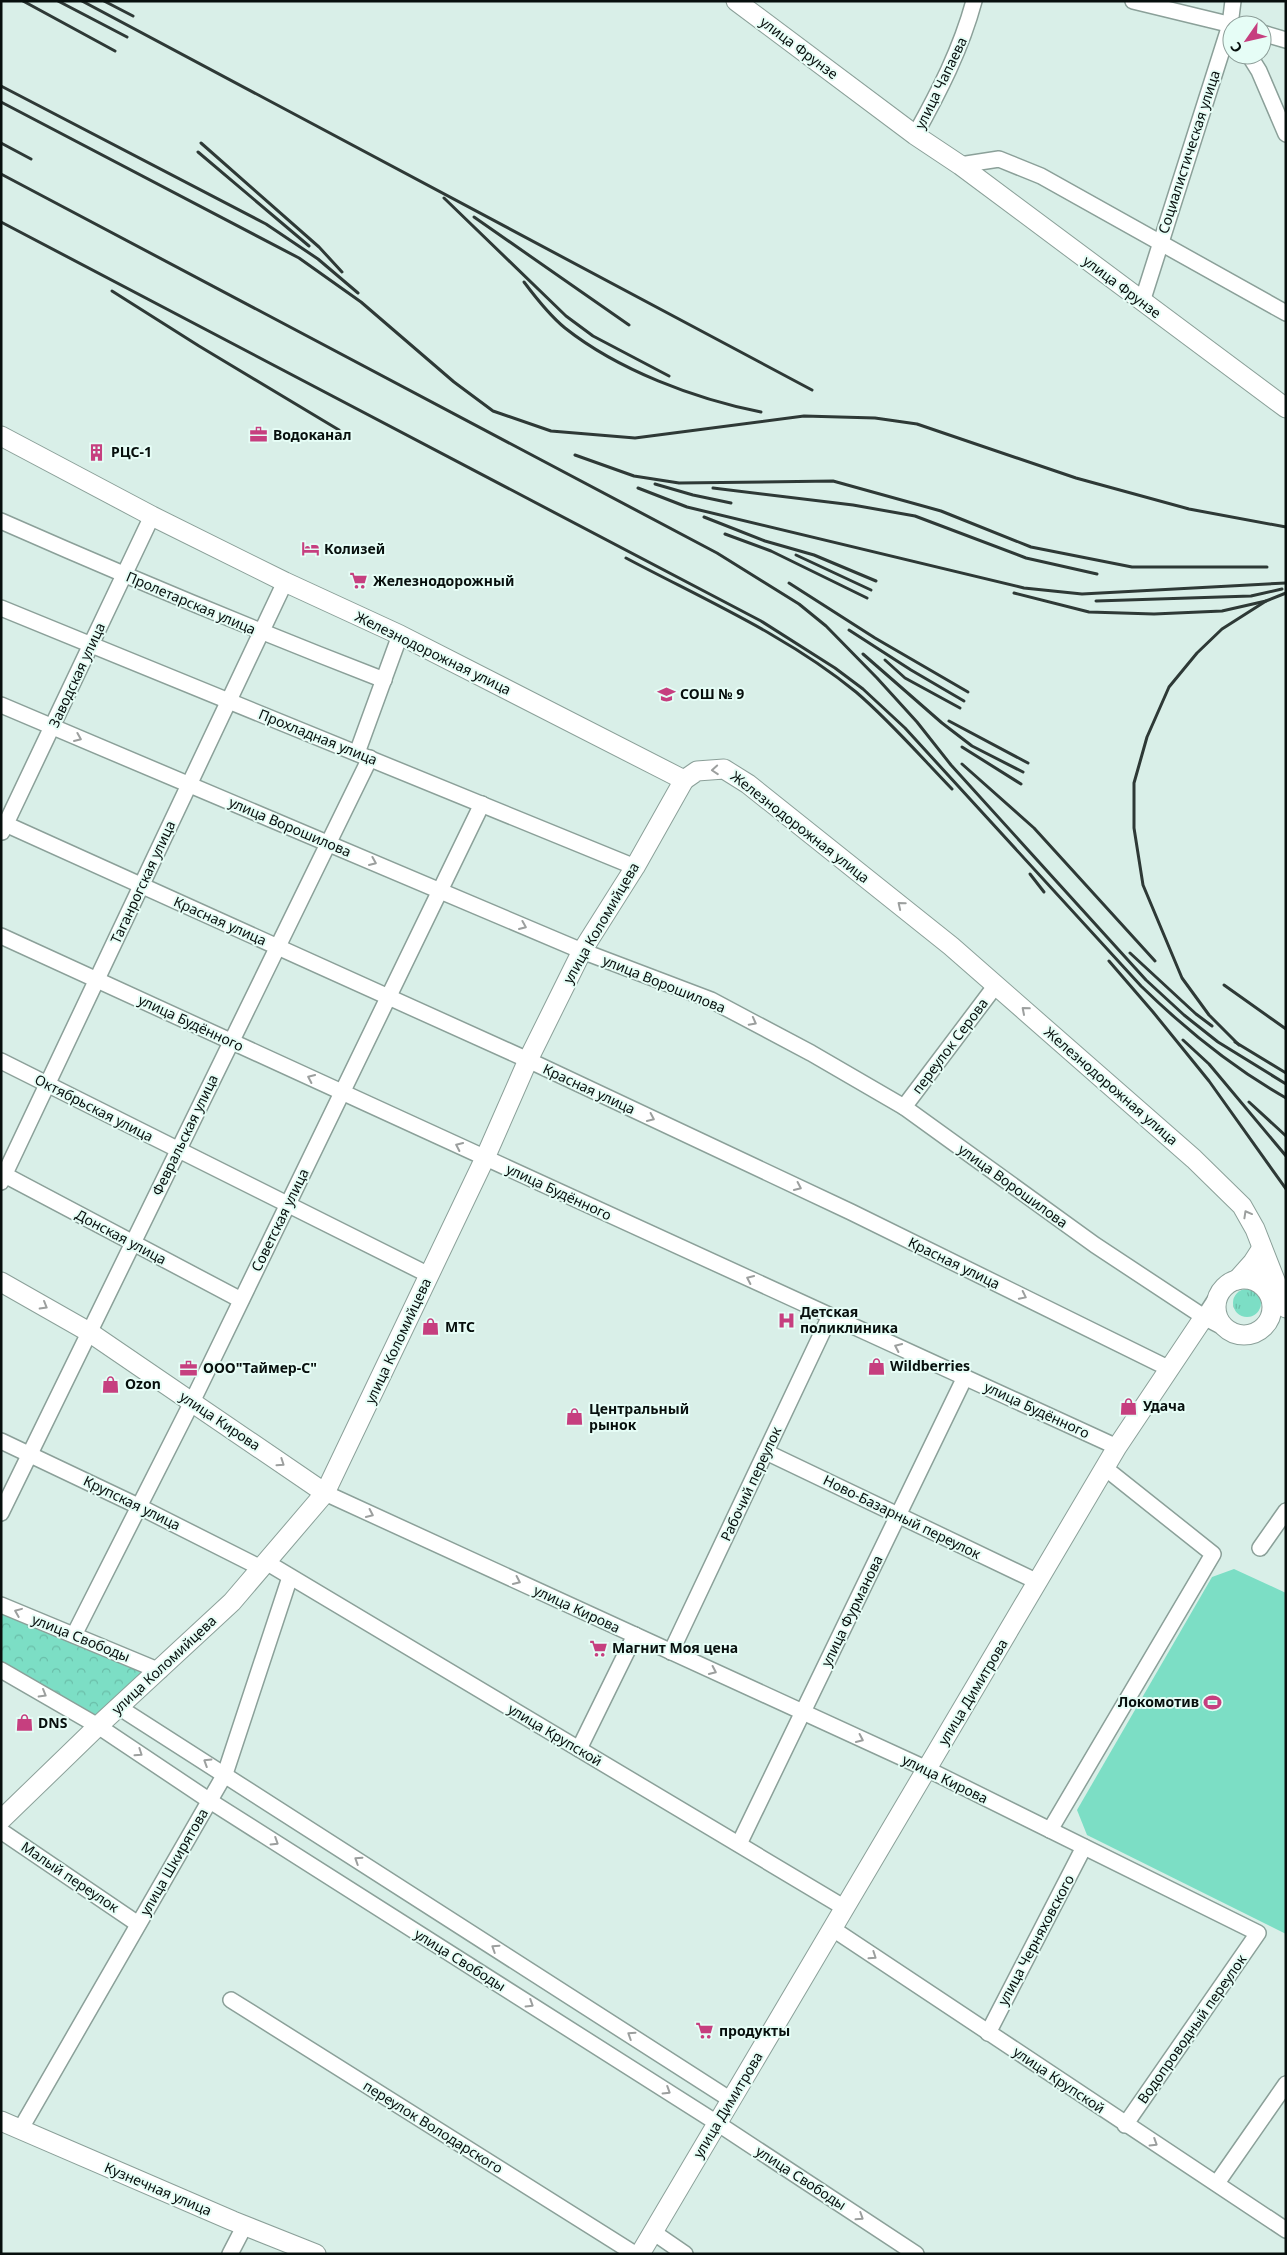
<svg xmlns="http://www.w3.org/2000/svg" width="1287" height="2255" font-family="'Noto Sans',sans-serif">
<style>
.grass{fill:url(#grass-tufts)}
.park{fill:url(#park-crowns)}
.pitch{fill:#7cdec5}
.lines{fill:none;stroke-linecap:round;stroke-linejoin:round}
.minor-casing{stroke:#8ba099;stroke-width:18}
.major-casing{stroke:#8ba099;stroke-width:21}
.minor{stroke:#fff;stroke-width:15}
.major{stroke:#fff;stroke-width:19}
.rail{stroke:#2e3936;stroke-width:3}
.oneway{stroke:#9c9f9e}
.labels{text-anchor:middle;stroke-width:4;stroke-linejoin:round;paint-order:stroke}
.street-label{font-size:14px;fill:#070f0d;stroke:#e6fdf6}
.poi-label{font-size:14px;font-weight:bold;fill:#070f0d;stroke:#e6fdf6;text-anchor:start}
</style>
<defs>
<pattern id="grass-tufts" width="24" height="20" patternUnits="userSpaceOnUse" patternTransform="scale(1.25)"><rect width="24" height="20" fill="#7cdec5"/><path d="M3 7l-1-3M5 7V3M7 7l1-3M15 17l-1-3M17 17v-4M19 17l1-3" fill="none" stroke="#6abda8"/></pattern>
<pattern id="park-crowns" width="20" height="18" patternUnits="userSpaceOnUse" patternTransform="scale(1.25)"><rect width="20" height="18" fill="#7cdec5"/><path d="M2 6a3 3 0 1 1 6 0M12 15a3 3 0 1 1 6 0" fill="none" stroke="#6abda8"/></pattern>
</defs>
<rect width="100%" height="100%" fill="#d9efe8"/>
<!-- grass -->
<circle class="grass" cx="1247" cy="1303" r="14"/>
<!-- park -->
<polygon class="park" points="1,1605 160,1671 98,1726 1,1670"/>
<!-- pitch -->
<polygon class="pitch" points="1234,1569 1286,1593 1286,1934 1087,1835 1077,1810 1212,1577"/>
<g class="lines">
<defs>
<g id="minor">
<polyline points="1133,1 1232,25"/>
<polyline points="1262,33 1286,40"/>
<polyline points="1249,55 1259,71 1286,134"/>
<path d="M915,135c24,-43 46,-86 59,-134"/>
<polyline points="960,165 999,159 1041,176 1286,313"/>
<polyline points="1142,302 1230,25 1233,1"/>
<path d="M1,521c127,56 254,109 383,159"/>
<polyline points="1,608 635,867"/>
<polyline points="1,705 582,951 711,1000 811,1053 904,1107 1095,1245 1204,1317 1223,1327"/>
<polyline points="357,753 400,635"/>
<polyline points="1,822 528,1060 851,1212 1170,1369"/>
<polyline points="2,832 152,516"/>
<polyline points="1,936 1117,1447"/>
<polyline points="1,1061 429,1275"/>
<polyline points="904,1107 996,985"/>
<polyline points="1,1173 241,1300"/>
<polyline points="1,1182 285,582"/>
<polyline points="1263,1257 1264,1288"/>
<polyline points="1204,1317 1221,1291"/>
<polyline points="1,1441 138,1506 261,1568"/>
<polyline points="766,1452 1038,1582"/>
<polyline points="325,1493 927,1769 1258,1933 1125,2125"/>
<polyline points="1,1513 370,758"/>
<polyline points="1260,1548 1286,1511"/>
<polyline points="266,1562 845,1908"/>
<polyline points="1,1605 160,1671"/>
<polyline points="74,1635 192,1402 482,804"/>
<polyline points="671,1652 830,1316"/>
<polyline points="1,1670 98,1726 210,1801 717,2123 916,2254"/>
<polyline points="120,1708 731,2100"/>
<polyline points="579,1749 635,1635"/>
<polyline points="1050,1830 1213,1554 1105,1468"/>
<polyline points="1,1831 138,1924"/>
<polyline points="739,1844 965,1377"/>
<polyline points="833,1929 1286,2230"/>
<polyline points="231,2000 635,2254"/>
<polyline points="988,2033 1084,1847"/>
<polyline points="20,2130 225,1774 290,1577"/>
<polyline points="1217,2183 1286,2084"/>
<polyline points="653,2232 685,2254"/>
<polyline points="230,2254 245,2225"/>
</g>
<g id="major">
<polyline points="736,1 915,135 960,165 1286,408"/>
<polyline points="1,436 152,516 285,582 400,635 684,780 697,771 724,769 748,784 951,946 1194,1159 1242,1206 1255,1229 1286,1308"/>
<circle cx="1244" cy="1307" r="28"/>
<polyline points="1237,1280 1253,1262 1262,1248"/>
<polyline points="1,1282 89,1332 325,1493"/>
<polyline points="1,1820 98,1726 232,1602 325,1493 485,1158 528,1060 582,951 635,867 684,780"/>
<polyline points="1,2121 233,2221 316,2254"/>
<polyline points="640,2254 1117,1447 1204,1317"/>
</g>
</defs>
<!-- minor casing -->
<use href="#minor" class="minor-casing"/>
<!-- major casing -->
<use href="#major" class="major-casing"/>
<!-- minor -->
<use href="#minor" class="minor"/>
<!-- major -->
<use href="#major" class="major"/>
<!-- rail -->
<g class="rail">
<polyline points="23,1 115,51"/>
<polyline points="58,1 127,37"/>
<polyline points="82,1 812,390"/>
<polyline points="104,1 133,16"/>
<polyline points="1,86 266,224 318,259 358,293"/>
<polyline points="1,102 299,258 361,302 454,382 493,411 551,431 635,438 804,416 875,418 917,424 1076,478 1189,509 1286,527"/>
<polyline points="1,143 31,159"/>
<polyline points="201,143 319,247 342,272"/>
<polyline points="198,152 309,246"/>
<polyline points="1,174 717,553 799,604 826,626 877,678 917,722 951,765 1146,980 1184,1015 1218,1042 1286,1084"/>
<polyline points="444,198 566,316 593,336 669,376"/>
<polyline points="474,217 629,325"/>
<path d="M1,222l760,399 74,47 28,21 42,39 236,258c44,43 92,82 145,112"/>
<path d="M524,282c12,16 25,33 41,46 53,42 130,71 196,84"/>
<polyline points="112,291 199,346 339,430"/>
<polyline points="575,455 634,476 679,483 833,481 941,511 1031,547 1132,567 1267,567"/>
<polyline points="655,484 693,495 731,503"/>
<polyline points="638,488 687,507 1024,588 1082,594 1286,583"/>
<polyline points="713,488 853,505 915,516 1026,558 1097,574"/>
<polyline points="704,517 765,541 814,555 876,581"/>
<polyline points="725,534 771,551 867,598"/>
<polyline points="796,555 871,590"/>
<path d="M626,558c77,41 162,78 230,134 34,29 65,65 96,97"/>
<polyline points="789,583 875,638 968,692"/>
<polyline points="1014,593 1089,612 1154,614 1222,611 1266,601"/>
<polyline points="1096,601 1251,596 1282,589"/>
<polyline points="849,630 911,670 964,701"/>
<polyline points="863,654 942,723 972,746 1023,772"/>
<polyline points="885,660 905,678 960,708"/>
<polyline points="949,721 1028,763"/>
<polyline points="962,747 1021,784"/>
<polyline points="962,764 1034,828 1155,961"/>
<polyline points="1030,874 1044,892"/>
<polyline points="1130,953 1196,1014 1212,1026"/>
<polyline points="1109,961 1153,1012 1209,1081 1286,1189"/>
<polyline points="1224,985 1286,1029"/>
<polyline points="1183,1040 1209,1064 1286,1156"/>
<polyline points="1235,1042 1286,1073"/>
<polyline points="1239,1045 1209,1015 1182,978 1143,885 1134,828 1134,783 1147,737 1169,687 1197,653 1222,629 1266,601 1286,593"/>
<polyline points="1249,1102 1286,1136"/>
</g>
</g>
<!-- one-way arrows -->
<defs><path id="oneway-chevron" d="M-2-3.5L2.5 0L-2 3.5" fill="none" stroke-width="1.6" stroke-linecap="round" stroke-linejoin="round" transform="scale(1.25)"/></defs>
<g class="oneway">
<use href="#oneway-chevron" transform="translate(78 738) rotate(23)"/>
<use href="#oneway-chevron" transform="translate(715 770) rotate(176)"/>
<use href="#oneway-chevron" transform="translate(373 862) rotate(23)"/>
<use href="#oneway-chevron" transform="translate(901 905) rotate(-141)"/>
<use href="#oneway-chevron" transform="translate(523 926) rotate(23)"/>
<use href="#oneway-chevron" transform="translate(1025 1010) rotate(-139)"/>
<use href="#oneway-chevron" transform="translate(753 1022) rotate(28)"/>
<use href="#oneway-chevron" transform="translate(311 1078) rotate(-155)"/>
<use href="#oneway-chevron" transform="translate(651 1118) rotate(25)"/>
<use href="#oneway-chevron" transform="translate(459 1146) rotate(-155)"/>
<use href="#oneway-chevron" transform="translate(798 1187) rotate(25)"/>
<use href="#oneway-chevron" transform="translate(1247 1214) rotate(-119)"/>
<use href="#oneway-chevron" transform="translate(750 1279) rotate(-155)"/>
<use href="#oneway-chevron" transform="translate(1023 1296) rotate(26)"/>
<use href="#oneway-chevron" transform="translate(44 1306) rotate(30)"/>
<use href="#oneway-chevron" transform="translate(898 1347) rotate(-155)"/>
<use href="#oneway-chevron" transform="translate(281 1463) rotate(34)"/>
<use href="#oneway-chevron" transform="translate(370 1514) rotate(25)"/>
<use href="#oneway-chevron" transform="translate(517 1581) rotate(25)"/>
<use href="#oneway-chevron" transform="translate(18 1612) rotate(-158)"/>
<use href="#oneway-chevron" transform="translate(713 1671) rotate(25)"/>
<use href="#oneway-chevron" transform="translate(43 1694) rotate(30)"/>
<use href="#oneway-chevron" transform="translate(860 1739) rotate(25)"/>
<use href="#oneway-chevron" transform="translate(139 1753) rotate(34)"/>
<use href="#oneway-chevron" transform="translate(207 1762) rotate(-148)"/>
<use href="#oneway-chevron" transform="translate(275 1842) rotate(32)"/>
<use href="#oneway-chevron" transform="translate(358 1860) rotate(-147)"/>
<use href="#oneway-chevron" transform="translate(495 1948) rotate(-147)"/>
<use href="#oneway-chevron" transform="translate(873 1956) rotate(34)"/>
<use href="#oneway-chevron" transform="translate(530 2004) rotate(32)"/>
<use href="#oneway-chevron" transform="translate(631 2035) rotate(-147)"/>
<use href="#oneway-chevron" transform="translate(667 2091) rotate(32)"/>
<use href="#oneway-chevron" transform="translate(1154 2143) rotate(32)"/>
<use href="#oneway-chevron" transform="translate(860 2217) rotate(33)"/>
</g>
<!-- icons -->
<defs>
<symbol id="office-bare" viewBox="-9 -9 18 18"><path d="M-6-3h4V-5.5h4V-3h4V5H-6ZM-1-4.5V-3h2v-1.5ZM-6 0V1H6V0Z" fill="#c63f7f" stroke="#e6fdf6" stroke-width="2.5" paint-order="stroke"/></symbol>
<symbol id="building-bare" viewBox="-9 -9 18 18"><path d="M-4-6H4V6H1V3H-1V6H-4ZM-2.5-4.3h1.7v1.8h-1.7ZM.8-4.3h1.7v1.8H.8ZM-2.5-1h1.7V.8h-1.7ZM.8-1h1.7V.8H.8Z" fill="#c63f7f" stroke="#e6fdf6" stroke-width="2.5" paint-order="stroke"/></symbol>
<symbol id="hotel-bare" viewBox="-9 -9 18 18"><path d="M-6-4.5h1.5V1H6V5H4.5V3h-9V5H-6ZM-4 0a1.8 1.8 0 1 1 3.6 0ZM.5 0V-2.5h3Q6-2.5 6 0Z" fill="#c63f7f" stroke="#e6fdf6" stroke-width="2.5" paint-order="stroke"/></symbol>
<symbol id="supermarket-bare" viewBox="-9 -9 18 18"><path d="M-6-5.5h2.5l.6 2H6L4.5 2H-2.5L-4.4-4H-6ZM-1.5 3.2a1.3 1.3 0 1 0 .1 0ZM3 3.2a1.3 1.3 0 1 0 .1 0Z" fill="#c63f7f" stroke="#e6fdf6" stroke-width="2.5" paint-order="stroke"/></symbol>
<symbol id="school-bare" viewBox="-9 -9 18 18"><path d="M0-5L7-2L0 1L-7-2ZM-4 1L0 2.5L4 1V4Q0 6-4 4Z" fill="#c63f7f" stroke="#e6fdf6" stroke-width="2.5" paint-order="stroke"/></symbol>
<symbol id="hospital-bare" viewBox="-9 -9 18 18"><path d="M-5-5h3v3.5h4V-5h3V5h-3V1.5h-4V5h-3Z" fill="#c63f7f" stroke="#e6fdf6" stroke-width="2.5" paint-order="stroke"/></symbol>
<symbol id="shop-bare" viewBox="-9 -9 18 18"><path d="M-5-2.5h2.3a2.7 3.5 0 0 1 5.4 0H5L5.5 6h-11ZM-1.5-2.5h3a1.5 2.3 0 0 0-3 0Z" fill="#c63f7f" stroke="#e6fdf6" stroke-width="2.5" paint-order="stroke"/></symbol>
<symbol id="stadium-bare" viewBox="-9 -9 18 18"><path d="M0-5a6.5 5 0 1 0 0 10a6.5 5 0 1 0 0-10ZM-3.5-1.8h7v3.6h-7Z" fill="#c63f7f" stroke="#e6fdf6" stroke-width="2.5" paint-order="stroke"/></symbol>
</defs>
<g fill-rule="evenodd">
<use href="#office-bare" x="246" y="422" width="25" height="25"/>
<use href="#building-bare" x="84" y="440" width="25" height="25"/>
<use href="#hotel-bare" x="298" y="536" width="25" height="25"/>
<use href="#supermarket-bare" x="346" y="568" width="25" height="25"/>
<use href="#school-bare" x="654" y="682" width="25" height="25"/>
<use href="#hospital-bare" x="774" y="1308" width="25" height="25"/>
<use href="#shop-bare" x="418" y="1314" width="25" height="25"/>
<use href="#shop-bare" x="864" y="1354" width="25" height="25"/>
<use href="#office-bare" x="176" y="1356" width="25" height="25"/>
<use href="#shop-bare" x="98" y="1372" width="25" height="25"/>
<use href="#shop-bare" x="1116" y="1394" width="25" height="25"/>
<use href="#shop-bare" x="562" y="1404" width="25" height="25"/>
<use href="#supermarket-bare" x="586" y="1636" width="25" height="25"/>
<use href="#stadium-bare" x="1200" y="1690" width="25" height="25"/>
<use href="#shop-bare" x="12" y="1710" width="25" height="25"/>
<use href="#supermarket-bare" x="692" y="2018" width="25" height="25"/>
</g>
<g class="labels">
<!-- street labels -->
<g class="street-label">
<text transform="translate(799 48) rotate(37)" y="5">улица Фрунзе</text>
<text transform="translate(941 83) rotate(-64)" y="5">улица Чапаева</text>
<text transform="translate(1189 152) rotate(-72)" y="5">Социалистическая улица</text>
<text transform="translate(1122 287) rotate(37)" y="5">улица Фрунзе</text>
<text transform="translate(191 603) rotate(23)" y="5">Пролетарская улица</text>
<text transform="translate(433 653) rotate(26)" y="5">Железнодорожная улица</text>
<text transform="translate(77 675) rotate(-65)" y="5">Заводская улица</text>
<text transform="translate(318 737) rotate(22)" y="5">Прохладная улица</text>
<text transform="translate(290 827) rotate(23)" y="5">улица Ворошилова</text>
<text transform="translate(800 827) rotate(38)" y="5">Железнодорожная улица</text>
<text transform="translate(143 882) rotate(-65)" y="5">Таганрогская улица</text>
<text transform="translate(220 921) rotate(24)" y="5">Красная улица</text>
<text transform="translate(601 923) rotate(-60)" y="5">улица Коломийцева</text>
<text transform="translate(664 984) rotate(22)" y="5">улица Ворошилова</text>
<text transform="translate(191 1023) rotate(25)" y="5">улица Будённого</text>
<text transform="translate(950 1046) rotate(-53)" y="5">переулок Серова</text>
<text transform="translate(1111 1086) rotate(41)" y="5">Железнодорожная улица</text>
<text transform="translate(589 1089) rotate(25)" y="5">Красная улица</text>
<text transform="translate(94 1108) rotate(27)" y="5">Октябрьская улица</text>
<text transform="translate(185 1135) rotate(-64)" y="5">Февральская улица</text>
<text transform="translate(1013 1186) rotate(36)" y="5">улица Ворошилова</text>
<text transform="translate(559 1192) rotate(25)" y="5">улица Будённого</text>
<text transform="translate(280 1220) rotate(-64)" y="5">Советская улица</text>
<text transform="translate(121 1237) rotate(28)" y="5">Донская улица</text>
<text transform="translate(954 1263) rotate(26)" y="5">Красная улица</text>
<text transform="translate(398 1341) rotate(-65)" y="5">улица Коломийцева</text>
<text transform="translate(1037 1410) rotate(25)" y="5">улица Будённого</text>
<text transform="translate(220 1421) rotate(34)" y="5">улица Кирова</text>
<text transform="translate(751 1484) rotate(-65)" y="5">Рабочий переулок</text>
<text transform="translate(132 1503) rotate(26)" y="5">Крупская улица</text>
<text transform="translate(902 1517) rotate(26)" y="5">Ново-Базарный переулок</text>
<text transform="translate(577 1609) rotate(25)" y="5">улица Кирова</text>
<text transform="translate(852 1611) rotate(-64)" y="5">улица Фурманова</text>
<text transform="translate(81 1638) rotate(22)" y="5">улица Свободы</text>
<text transform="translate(164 1665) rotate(-43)" y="5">улица Коломийцева</text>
<text transform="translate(973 1692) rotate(-59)" y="5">улица Димитрова</text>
<text transform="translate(555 1735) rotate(31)" y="5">улица Крупской</text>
<text transform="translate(945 1779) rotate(26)" y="5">улица Кирова</text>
<text transform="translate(174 1862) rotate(-60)" y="5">улица Шкирятова</text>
<text transform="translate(70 1877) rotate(34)" y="5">Малый переулок</text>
<text transform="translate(1036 1940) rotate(-62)" y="5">улица Черняховского</text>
<text transform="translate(460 1960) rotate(32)" y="5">улица Свободы</text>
<text transform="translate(1192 2029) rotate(-55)" y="5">Водопроводный переулок</text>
<text transform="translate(1059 2080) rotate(34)" y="5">улица Крупской</text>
<text transform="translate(728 2105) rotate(-59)" y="5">улица Димитрова</text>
<text transform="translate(433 2127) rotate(32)" y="5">переулок Володарского</text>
<text transform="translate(801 2178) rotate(33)" y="5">улица Свободы</text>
<text transform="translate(158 2189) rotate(23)" y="5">Кузнечная улица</text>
</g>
<!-- poi labels -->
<g class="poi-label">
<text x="273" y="440">Водоканал</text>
<text x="111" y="457">РЦС-1</text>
<text x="324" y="554">Колизей</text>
<text x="373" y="586">Железнодорожный</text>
<text x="680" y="699">СОШ № 9</text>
<text x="800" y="1317">Детская<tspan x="800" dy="16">поликлиника</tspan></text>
<text x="445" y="1332">МТС</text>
<text x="890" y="1371">Wildberries</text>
<text x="203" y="1373">ООО"Таймер-С"</text>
<text x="125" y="1389">Ozon</text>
<text x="1143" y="1411">Удача</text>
<text x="589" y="1414">Центральный<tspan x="589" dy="16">рынок</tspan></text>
<text x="612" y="1653">Магнит Моя цена</text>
<text x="1199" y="1707" text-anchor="end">Локомотив</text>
<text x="38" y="1728">DNS</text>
<text x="719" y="2036">продукты</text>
</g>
</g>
<!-- border -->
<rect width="1287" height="2255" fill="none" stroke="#070f0d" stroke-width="5"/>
<!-- north arrow -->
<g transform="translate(1247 40) rotate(236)"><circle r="24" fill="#e6fdf6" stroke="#8d9e99"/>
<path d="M0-4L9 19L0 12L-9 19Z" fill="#c63f7f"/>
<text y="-8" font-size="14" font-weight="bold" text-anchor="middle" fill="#070f0d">С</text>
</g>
</svg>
